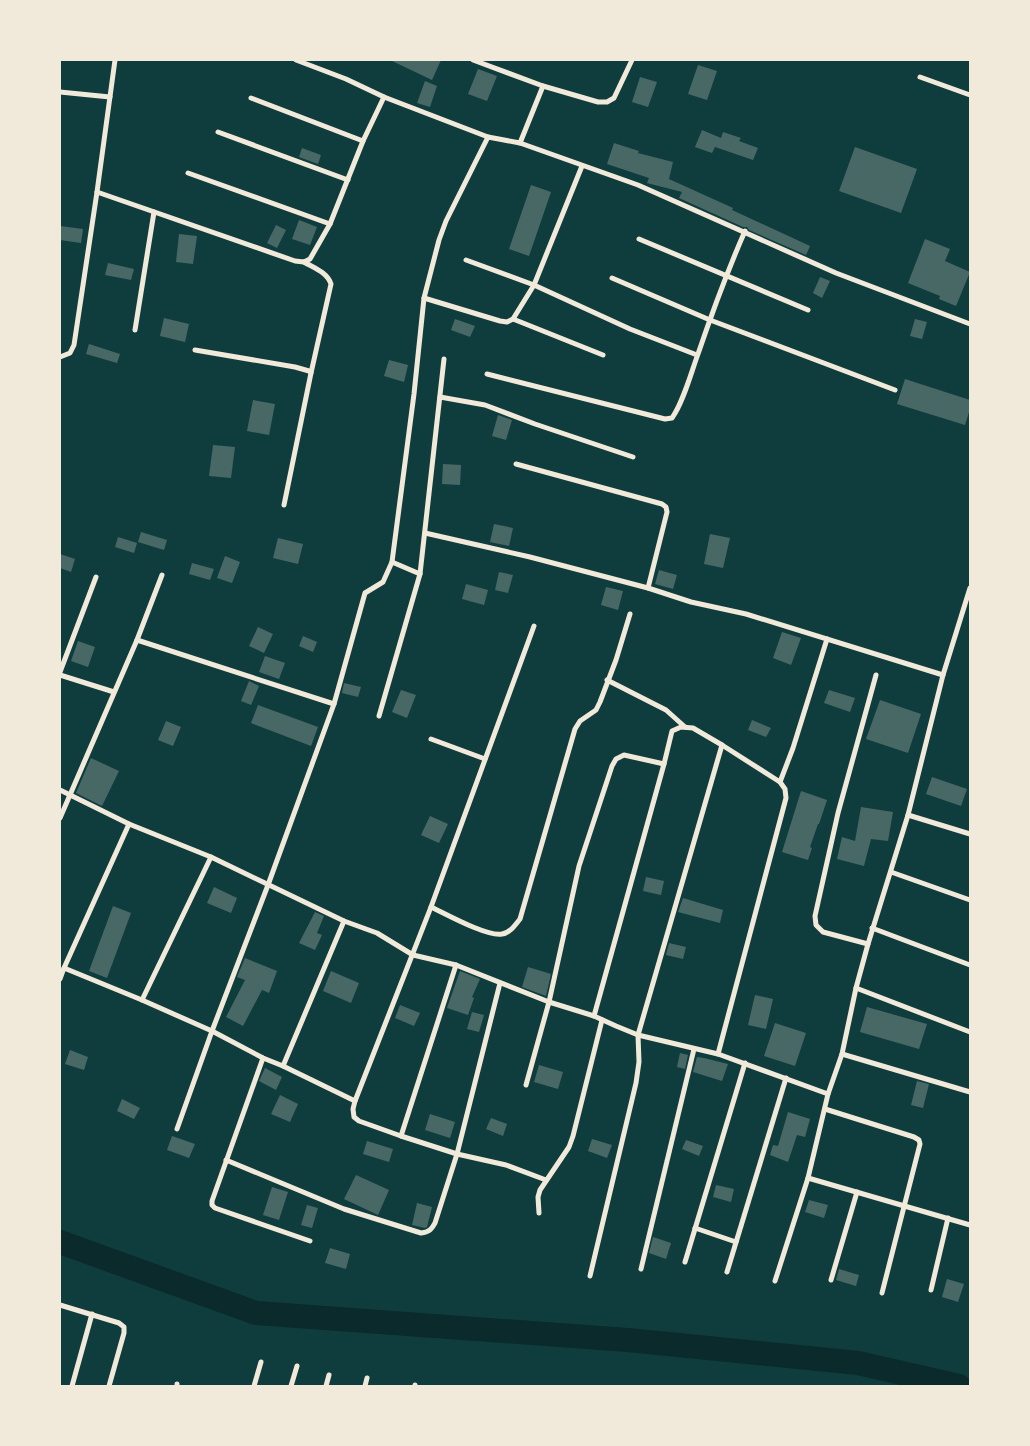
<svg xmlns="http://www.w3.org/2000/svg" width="1030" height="1446" font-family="Overpass,sans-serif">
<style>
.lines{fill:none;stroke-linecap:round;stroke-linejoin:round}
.river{stroke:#0a2a2b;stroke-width:24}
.building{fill:#486865}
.minor{stroke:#f1e9da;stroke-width:5}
</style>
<rect width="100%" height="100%" fill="#0f3d3e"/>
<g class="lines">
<!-- river -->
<polyline class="river" points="60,1242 256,1313 628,1340 858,1363 959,1386"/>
</g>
<!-- building -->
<g class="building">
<polygon points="390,60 441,60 432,80"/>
<polygon points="698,65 717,71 707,100 688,94"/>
<polygon points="478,69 497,76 487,101 468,94"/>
<polygon points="640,77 657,82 648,107 632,102"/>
<polygon points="425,81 437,86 430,107 417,103"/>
<polygon points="702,130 721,138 723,132 741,138 739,141 758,148 753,160 715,147 712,153 695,147"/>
<polygon points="614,143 639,151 638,153 673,162 669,179 733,208 732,210 810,246 806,255 749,230 747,227 743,227 679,198 682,192 647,183 649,178 607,164"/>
<polygon points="855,147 917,169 901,213 839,191"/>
<polygon points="302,148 321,155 318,164 299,157"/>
<polygon points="531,185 551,192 529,256 509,249"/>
<polygon points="299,220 317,227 310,245 292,239"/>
<polygon points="276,225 286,230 277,248 267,243"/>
<polygon points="60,226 83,229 81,243 60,240"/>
<polygon points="179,234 197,236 193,264 176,262"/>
<polygon points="925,239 950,249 945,261 970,272 956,306 939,299 940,296 908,283"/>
<polygon points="108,263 134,269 131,280 105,275"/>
<polygon points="820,277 830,281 822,298 813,293"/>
<polygon points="164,318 189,324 185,342 160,336"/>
<polygon points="455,319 475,326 470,337 451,330"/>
<polygon points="915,319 927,322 922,339 910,336"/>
<polygon points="89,344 120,354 117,363 86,354"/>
<polygon points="389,360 408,365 404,382 384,376"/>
<polygon points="905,379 970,400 970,409 965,425 897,404"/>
<polygon points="253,400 275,404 269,435 247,431"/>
<polygon points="498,415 512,420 506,440 492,436"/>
<polygon points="213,445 235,447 231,478 209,476"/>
<polygon points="443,464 461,465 460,485 442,484"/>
<polygon points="494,524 513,528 509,546 490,542"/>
<polygon points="141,532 167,540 164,550 138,542"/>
<polygon points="710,534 730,538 723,568 704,564"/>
<polygon points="118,537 137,543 134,553 115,547"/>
<polygon points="278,538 303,544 298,564 273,558"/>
<polygon points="60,554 75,559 71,572 60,568"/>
<polygon points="225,556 240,562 232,583 217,578"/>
<polygon points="192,563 214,569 210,580 189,574"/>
<polygon points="659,570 677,575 673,589 655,584"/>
<polygon points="499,572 513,575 508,593 495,590"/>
<polygon points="466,584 488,590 484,605 462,599"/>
<polygon points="606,587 623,591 618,610 601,605"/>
<polygon points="258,627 273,634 264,653 249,646"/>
<polygon points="782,632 801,638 791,665 773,658"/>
<polygon points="303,636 317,642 313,652 299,646"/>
<polygon points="78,641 95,647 88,667 71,661"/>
<polygon points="265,656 285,663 279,679 259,672"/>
<polygon points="249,681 259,686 251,705 241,701"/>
<polygon points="344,683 361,687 358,697 342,693"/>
<polygon points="401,690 416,695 407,718 392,712"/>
<polygon points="829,690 855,698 850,712 824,703"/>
<polygon points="880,700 921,714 908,753 866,739"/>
<polygon points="258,705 318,727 311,746 251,723"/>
<polygon points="752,720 771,728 766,737 748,730"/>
<polygon points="166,721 181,727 173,746 158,740"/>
<polygon points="91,758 119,771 102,806 76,793"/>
<polygon points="932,777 967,789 961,806 926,794"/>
<polygon points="801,791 827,800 819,824 818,824 810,847 812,848 808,860 782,852"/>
<polygon points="861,807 893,812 888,841 871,839 864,866 837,859 842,837 855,841"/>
<polygon points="430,816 448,824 439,843 421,835"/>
<polygon points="646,877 664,881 661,895 643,891"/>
<polygon points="214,887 237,898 231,913 207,903"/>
<polygon points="683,898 723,910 720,923 678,912"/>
<polygon points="113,906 131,913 107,978 89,971"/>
<polygon points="315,912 324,916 317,933 322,935 315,950 299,943"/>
<polygon points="669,943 686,947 683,959 666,955"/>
<polygon points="245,958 277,971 269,993 262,990 243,1026 226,1017 245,980 237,977"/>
<polygon points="528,967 551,974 546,996 522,987"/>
<polygon points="331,971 359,983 351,1003 323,991"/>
<polygon points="460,971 480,979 472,997 474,998 468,1015 447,1008"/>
<polygon points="755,995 773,999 766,1029 748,1025"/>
<polygon points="400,1005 420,1013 414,1026 395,1018"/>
<polygon points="867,1007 927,1024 919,1049 860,1032"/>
<polygon points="472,1012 484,1015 479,1032 467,1029"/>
<polygon points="775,1023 806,1033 795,1066 764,1056"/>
<polygon points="70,1050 88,1057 84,1070 65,1064"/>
<polygon points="680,1053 688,1055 685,1069 677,1067"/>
<polygon points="697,1057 704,1058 728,1064 722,1081 693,1072"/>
<polygon points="539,1065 563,1072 558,1089 534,1082"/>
<polygon points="265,1068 282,1077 276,1090 259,1081"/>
<polygon points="917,1081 929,1084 923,1108 911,1105"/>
<polygon points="280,1095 298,1104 290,1122 271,1114"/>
<polygon points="122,1099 140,1108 134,1119 117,1111"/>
<polygon points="788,1112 810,1119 805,1137 797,1135 788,1162 770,1155 773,1145 778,1146"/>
<polygon points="430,1114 455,1122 450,1138 425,1130"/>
<polygon points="491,1118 507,1124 503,1136 486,1129"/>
<polygon points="172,1136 195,1144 189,1158 167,1150"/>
<polygon points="592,1139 612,1145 607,1158 588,1151"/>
<polygon points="686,1140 703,1146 699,1156 682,1149"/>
<polygon points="367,1141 393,1149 389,1162 363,1154"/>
<polygon points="356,1175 389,1190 378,1215 344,1199"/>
<polygon points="716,1185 734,1189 731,1202 713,1197"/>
<polygon points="272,1187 288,1192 279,1220 263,1215"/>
<polygon points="809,1200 828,1205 824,1218 805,1212"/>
<polygon points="417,1203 432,1207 427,1227 425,1228 412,1225"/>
<polygon points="307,1205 318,1208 312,1228 301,1225"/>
<polygon points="653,1237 671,1243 666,1259 649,1253"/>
<polygon points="330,1248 350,1254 346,1269 325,1263"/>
<polygon points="839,1269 859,1275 856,1286 836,1280"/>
<polygon points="947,1279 964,1284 958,1302 942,1297"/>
</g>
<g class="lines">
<!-- minor -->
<g class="minor">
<polyline points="296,60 346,79 384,97 488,137 520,143 638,185 836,273 970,324"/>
<polyline points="473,60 543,86 598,102 607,102 614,98 632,60"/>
<polyline points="920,77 970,95"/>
<polyline points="60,92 110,97"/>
<polyline points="251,98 363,141"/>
<polyline points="218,132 348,180"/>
<polyline points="520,143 543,86"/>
<polyline points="188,173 330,224"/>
<polyline points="97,192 295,261 304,262 310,259 330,224 363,141 384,97"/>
<polyline points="639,239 808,310"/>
<polyline points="466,260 534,285 630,329 697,355"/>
<path d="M304,262c10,6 23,10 27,22l-20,89"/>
<polyline points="612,278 710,320 895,390"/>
<polyline points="424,298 500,321 507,322 513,319 534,285 582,166"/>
<polyline points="513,319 603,355"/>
<polyline points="135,330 154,212"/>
<polyline points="195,350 295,367 309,371 311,373 284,505"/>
<polyline points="60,357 70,353 74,345 97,192 115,60"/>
<path d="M487,374l178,45 7,-1c11,-15 19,-45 26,-64 14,-41 29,-82 47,-123"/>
<polyline points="440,397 485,405 535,424 633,457"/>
<polyline points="516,464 662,504 666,507 667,512 648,588"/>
<polyline points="425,533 530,557 648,588 691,602 746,614 943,675"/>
<polyline points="392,562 420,574"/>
<polyline points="534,626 431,907 355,1101 353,1109 354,1117 359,1121 401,1136 457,1154 506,1165 546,1180"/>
<polyline points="137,640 162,575"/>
<polyline points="60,672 96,577"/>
<polyline points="60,675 114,692"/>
<polyline points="607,680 666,710 685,727"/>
<polyline points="379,716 420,574 444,359"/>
<polyline points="431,739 485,759"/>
<polyline points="780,782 793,748 827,639"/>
<polyline points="60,790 129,824 211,857 344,921 377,933 413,955 456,965 549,1002 594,1016 616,1026 638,1035 718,1054 828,1094"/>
<polyline points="908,815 970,834"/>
<polyline points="60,818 137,640 334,704"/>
<polyline points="891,872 970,900"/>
<path d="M431,907c15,7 56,30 71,27 8,-1 13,-9 18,-15l55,-190 5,-8 16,-11 4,-8 16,-42 14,-46"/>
<polyline points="872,928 970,965"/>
<polyline points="868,944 823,932 816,925 815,916 838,813 876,675"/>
<polyline points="64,968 129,824"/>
<polyline points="60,979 64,968 142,1000 212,1031 263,1058 283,1066 355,1101"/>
<polyline points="856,988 970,1032"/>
<polyline points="142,1000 211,857"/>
<polyline points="594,1016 664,764 672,731 681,727 693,728 722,745 780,782 785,789 786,798 718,1054"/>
<polyline points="842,1054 970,1092"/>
<polyline points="263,1058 212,1201 212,1205 215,1208 310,1241"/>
<polyline points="283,1066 344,921"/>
<polyline points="526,1085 549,1002 579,866 612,766 616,759 624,755 664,764"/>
<polyline points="825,1109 914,1137 919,1140 920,1144 882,1293"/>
<polyline points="177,1129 212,1031 268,885 334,704 365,593 383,582 392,562 414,394 424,298 439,240 446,221 488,137"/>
<polyline points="401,1136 456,965"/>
<path d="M226,1160l118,49 77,24c8,-1 10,-3 14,-10l22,-69 43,-171"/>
<polyline points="808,1178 970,1225"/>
<polyline points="539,1213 538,1197 540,1190 569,1147 573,1136 602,1020"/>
<polyline points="695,1228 736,1242"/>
<polyline points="685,1262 745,1063"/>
<polyline points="641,1269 694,1049"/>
<polyline points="727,1272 786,1078"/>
<polyline points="590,1276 636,1083 639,1062 638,1035 722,745"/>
<polyline points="831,1280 857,1192"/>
<polyline points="775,1281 808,1178 828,1094 842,1054 856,988 868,944 908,815 943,675 970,588"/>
<polyline points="931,1290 948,1218"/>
<polyline points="60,1305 119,1323 124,1327 124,1333 109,1386"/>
<polyline points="72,1386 92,1314"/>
<polyline points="177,1386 177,1384"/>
<polyline points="254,1386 261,1362"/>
<polyline points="291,1386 297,1366"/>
<polyline points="326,1386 329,1375"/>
<polyline points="365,1386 367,1378"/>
<polyline points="415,1386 415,1385"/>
</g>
</g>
<!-- border -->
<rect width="1030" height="1446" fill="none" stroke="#f1e9da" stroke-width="122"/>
</svg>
